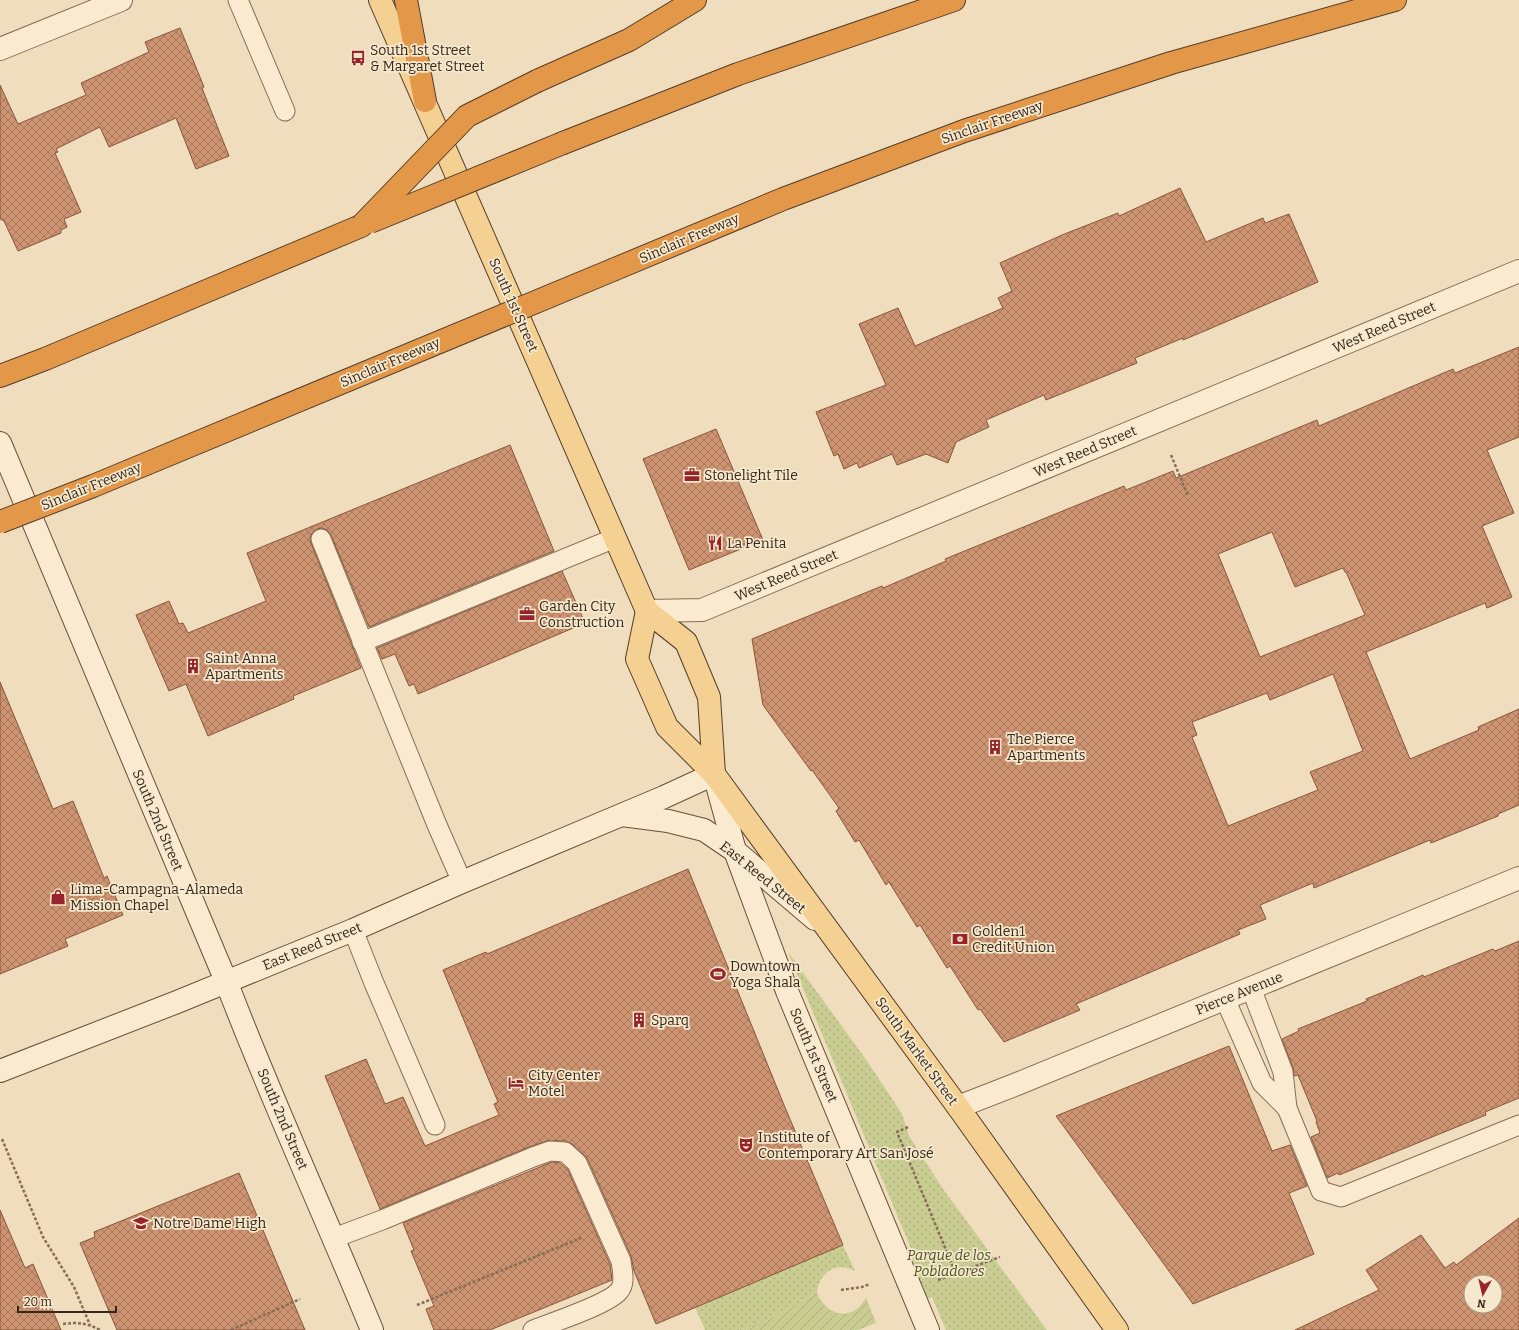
<svg xmlns="http://www.w3.org/2000/svg" width="1519" height="1330" font-family="Bitter,serif">
<style>
.park{fill:url(#park-dots)}
.garden{fill:url(#garden-furrows)}
.building{fill:url(#building-cross-hatch);stroke:#87553b;fill-rule:evenodd}
.lines{fill:none;stroke-linecap:round;stroke-linejoin:round}
.lane-casing{stroke:#876d56;stroke-width:21}
.street-casing{stroke:#876d56;stroke-width:24}
.secondary-casing{stroke:#684e39;stroke-width:24}
.primary-casing{stroke:#543c2a;stroke-width:24}
.highway-casing{stroke:#543c2a;stroke-width:24}
.path{stroke:#876d56;stroke-width:2.5;stroke-dasharray:3 2;stroke-linecap:butt}
.lane{stroke:#faebd0;stroke-width:19}
.street{stroke:#faebd0;stroke-width:22}
.secondary{stroke:#faebd0;stroke-width:22}
.primary{stroke:#f4d192;stroke-width:22}
.highway{stroke:#e29749;stroke-width:22}
.highway-bridge-casing{stroke:#543c2a;stroke-width:24;stroke-linecap:butt}
.highway-bridge{stroke:#e29749;stroke-width:22}
.labels{text-anchor:middle;stroke-width:3.5;stroke-linejoin:round;paint-order:stroke}
.poi-label{font-size:14px;fill:#36261b;stroke:#f6e8cc;text-anchor:start}
.street-label{font-size:14px;fill:#36261b;stroke:#f6e8cc}
.park-label{font-size:14px;font-style:italic;fill:#495321;stroke:#f6e8cc}
</style>
<defs>
<pattern id="park-dots" width="8" height="8" patternUnits="userSpaceOnUse"><rect width="8" height="8" fill="#c9cd91"/><path d="M2 2h.1M6 6h.1" fill="none" stroke="#adb07c" stroke-width="1.8" stroke-linecap="round"/></pattern>
<pattern id="garden-furrows" width="10" height="10" patternUnits="userSpaceOnUse"><rect width="10" height="10" fill="#c9cd91"/><path d="M-1 1l2-2M0 10L10 0M9 11l2-2" fill="none" stroke="#adb07c"/></pattern>
<pattern id="building-cross-hatch" width="8" height="8" patternUnits="userSpaceOnUse"><rect width="8" height="8" fill="#ce9371"/><path d="M0 0l8 8M0 8l8-8" fill="none" stroke="#a8785c"/></pattern>
</defs>
<rect width="100%" height="100%" fill="#efddbd"/>
<!-- park -->
<g class="park">
<polygon points="788,952 867,1061 902,1114 909,1136 943,1189 1047,1330 946,1330 932,1297 924,1300 904,1254 912,1251"/>
<path d="M843,1245l12,26c-20,-10 -35,1 -38,21l-49,28 -30,10h-33l-10,-23z"/>
</g>
<!-- garden -->
<path class="garden" d="M817,1292c5,16 23,28 38,18 5,-3 8,-8 11,-12l10,25 -18,7h-120l30,-10z"/>
<!-- building -->
<g class="building">
<polygon points="180,28 204,87 202,88 229,156 196,169 176,118 109,147 100,127 56,149 58,152 55,153 81,212 64,219 67,227 61,230 61,233 18,251 4,221 0,219 0,85 18,124 86,95 81,83 149,52 145,42"/>
<polygon points="1180,188 1206,242 1263,218 1265,223 1289,214 1318,282 1207,330 1183,340 1183,338 1135,358 1137,363 1046,400 1044,395 986,420 989,427 956,442 948,463 926,454 897,465 892,454 859,468 857,463 844,469 838,454 834,456 816,412 886,385 859,324 898,308 915,346 1003,308 998,298 1012,291 1000,263 1062,235 1118,213 1119,216"/>
<path d="M1519,347v90l-32,13 27,63 -32,13 30,71 -25,11 -2,-5 -119,49 44,107 69,-29 -1,-3 41,-18v96l-21,9v2l-67,27 -1,-3 -116,48 -1,-5 -53,22 6,14 -28,11 2,4 -164,70 4,6 -76,32 -24,-33 -2,1 -28,-44 -3,2 -27,-43 -3,2 -28,-45 -3,3 -27,-45 -4,2 -19,-31 3,-3 -27,-38 -1,1 -48,-66 -11,-66 130,-53 1,2 63,-27 -1,-2 179,-73 2,4 47,-19 3,7 141,-58 2,6 134,-57 2,4zM1272,532l23,55 48,-19 2,4h1l19,43 -105,42 -42,-103zM1333,674l30,77 -53,21 8,18 -90,36 -36,-89 5,-2 -5,-13 75,-29 3,7z"/>
<polygon points="716,429 763,540 689,570 643,459"/>
<polygon points="510,445 554,551 369,627 331,535 327,530 322,528 317,529 312,533 310,538 311,543 361,668 293,696 294,699 208,736 186,684 169,691 136,615 169,601 179,624 183,623 188,633 266,601 247,553"/>
<polygon points="562,571 585,623 418,694 414,684 409,686 395,654 382,659 377,648"/>
<polygon points="0,682 53,809 73,801 104,878 107,876 123,915 65,939 68,946 0,974"/>
<polygon points="688,869 784,1105 843,1245 656,1324 634,1271 631,1256 587,1158 572,1144 566,1141 547,1141 529,1147 380,1209 325,1076 366,1059 385,1104 403,1097 425,1146 499,1115 494,1104 498,1102 443,970 486,952 487,954"/>
<polygon points="1519,941 1519,1098 1485,1112 1486,1115 1339,1175 1338,1173 1327,1178 1311,1137 1320,1133 1316,1122 1317,1121 1298,1075 1294,1076 1293,1068 1282,1039 1299,1031 1298,1029 1367,1001 1366,999 1398,986 1423,975 1424,977 1493,949 1495,951"/>
<polygon points="1229,1046 1272,1151 1290,1145 1307,1186 1289,1193 1314,1254 1193,1304 1056,1116"/>
<polygon points="552,1162 560,1163 568,1170 610,1264 612,1280 490,1330 434,1330 426,1309 434,1306 411,1251 414,1250 403,1223"/>
<polygon points="239,1173 305,1330 117,1330 80,1243 95,1237 94,1232"/>
<polygon points="0,1210 25,1268 33,1264 61,1330 0,1330"/>
<path d="M1519,1218v112h-224l84,-40 -13,-20 55,-35 24,33 9,-6 2,3zM1471,1282h24v24h-24z"/>
</g>
<g class="lines">
<defs>
<g id="lane">
<polyline points="238,0 285,111"/>
<polyline points="321,539 437,825 462,882"/>
<polyline points="362,642 615,538"/>
<polyline points="353,930 374,983 435,1125"/>
<polyline points="1251,988 1283,1072 1287,1108 1321,1191 1341,1197 1519,1125"/>
<polyline points="1225,999 1262,1083 1287,1108"/>
<path d="M334,1238l48,-18 151,-63 17,-6 15,1 12,11 44,98c1,9 5,22 -2,30 -10,13 -68,32 -86,39"/>
</g>
<g id="street">
<polyline points="0,49 121,0"/>
<polyline points="647,611 702,610 1519,271"/>
<polyline points="958,1107 1017,1084 1519,878"/>
</g>
<g id="secondary">
<path d="M0,443l226,538c45,118 98,232 146,349"/>
<polyline points="622,815 668,821 704,830 735,851 815,919"/>
<polyline points="0,1071 177,1002 353,930 462,882 664,797 714,774 735,851 787,991 928,1330"/>
</g>
<g id="primary">
<polyline points="380,0 647,611 686,642 709,697 714,774"/>
<polyline points="647,611 637,659 667,727 714,774 958,1107 1117,1330"/>
</g>
<g id="highway">
<polyline points="406,0 425,101"/>
<polyline points="537,81 629,40 695,0"/>
<polyline points="563,143 738,74 954,0"/>
<polyline points="615,269 783,199 964,131 1171,63 1395,0"/>
<polyline points="0,376 45,359 361,226"/>
</g>
</defs>
<!-- lane casing -->
<use href="#lane" class="lane-casing"/>
<!-- street casing -->
<use href="#street" class="street-casing"/>
<!-- secondary casing -->
<use href="#secondary" class="secondary-casing"/>
<!-- primary casing -->
<use href="#primary" class="primary-casing"/>
<!-- highway casing -->
<use href="#highway" class="highway-casing"/>
<!-- path -->
<g class="path">
<polyline points="1171,455 1188,496"/>
<polyline points="908,1127 897,1132 956,1274"/>
<polyline points="2,1139 43,1237 74,1287 90,1325"/>
<polyline points="938,1280 1000,1257"/>
<polyline points="841,1290 862,1287 870,1284"/>
<polyline points="417,1305 581,1238"/>
<path d="M63,1324c14,-2 24,-1 37,6"/>
<polyline points="231,1330 300,1299"/>
</g>
<!-- lane -->
<use href="#lane" class="lane"/>
<!-- street -->
<use href="#street" class="street"/>
<!-- secondary -->
<use href="#secondary" class="secondary"/>
<!-- primary -->
<use href="#primary" class="primary"/>
<!-- highway -->
<use href="#highway" class="highway"/>
<defs>
<g id="highway-bridge">
<polyline points="370,222 563,143"/>
<polyline points="361,226 467,116 537,81"/>
<polyline points="0,522 93,486 615,269"/>
</g>
</defs>
<!-- highway-bridge casing -->
<use href="#highway-bridge" class="highway-bridge-casing"/>
<!-- highway-bridge -->
<use href="#highway-bridge" class="highway-bridge"/>
</g>
<!-- icons -->
<defs>
<symbol id="bus-bare" viewBox="-9 -9 18 18"><path d="M-5-6H5V4H4V6H2V4H-2V6H-4V4H-5ZM-3.5-4V0h7V-4ZM-3.5 1.2v1.5H-2V1.2ZM2 1.2v1.5H3.5V1.2Z" fill="#97242b" stroke="#f6e8cc" stroke-width="2.5" paint-order="stroke"/></symbol>
<symbol id="office-bare" viewBox="-9 -9 18 18"><path d="M-6-3h4V-5.5h4V-3h4V5H-6ZM-1-4.5V-3h2v-1.5ZM-6 0V1H6V0Z" fill="#97242b" stroke="#f6e8cc" stroke-width="2.5" paint-order="stroke"/></symbol>
<symbol id="restaurant-bare" viewBox="-9 -9 18 18"><path d="M-5-6h1v4h1v-4h1v4h1v-4h1v5L-1.5 .5V6h-2V.5L-5-1ZM5-6V6H3V1.5H1.5Q1.5-4 5-6Z" fill="#97242b" stroke="#f6e8cc" stroke-width="2.5" paint-order="stroke"/></symbol>
<symbol id="building-bare" viewBox="-9 -9 18 18"><path d="M-4-6H4V6H1V3H-1V6H-4ZM-2.5-4.3h1.7v1.8h-1.7ZM.8-4.3h1.7v1.8H.8ZM-2.5-1h1.7V.8h-1.7ZM.8-1h1.7V.8H.8Z" fill="#97242b" stroke="#f6e8cc" stroke-width="2.5" paint-order="stroke"/></symbol>
<symbol id="shop-bare" viewBox="-9 -9 18 18"><path d="M-5-2.5h2.3a2.7 3.5 0 0 1 5.4 0H5L5.5 6h-11ZM-1.5-2.5h3a1.5 2.3 0 0 0-3 0Z" fill="#97242b" stroke="#f6e8cc" stroke-width="2.5" paint-order="stroke"/></symbol>
<symbol id="bank-bare" viewBox="-9 -9 18 18"><path d="M-6-4H6V4H-6ZM0-2.3a2.3 2.3 0 1 0 0 4.6a2.3 2.3 0 1 0 0-4.6Z" fill="#97242b" stroke="#f6e8cc" stroke-width="2.5" paint-order="stroke"/></symbol>
<symbol id="stadium-bare" viewBox="-9 -9 18 18"><path d="M0-5a6.5 5 0 1 0 0 10a6.5 5 0 1 0 0-10ZM-3.5-1.8h7v3.6h-7Z" fill="#97242b" stroke="#f6e8cc" stroke-width="2.5" paint-order="stroke"/></symbol>
<symbol id="hotel-bare" viewBox="-9 -9 18 18"><path d="M-6-4.5h1.5V1H6V5H4.5V3h-9V5H-6ZM-4 0a1.8 1.8 0 1 1 3.6 0ZM.5 0V-2.5h3Q6-2.5 6 0Z" fill="#97242b" stroke="#f6e8cc" stroke-width="2.5" paint-order="stroke"/></symbol>
<symbol id="theatre-bare" viewBox="-9 -9 18 18"><path d="M-5-5.5Q0-4 5-5.5V0Q5 5 0 6Q-5 5-5 0ZM-3.3-2.5H-1v1.5H-3.3ZM1-2.5H3.3v1.5H1ZM-2.8 1Q0 5.5 2.8 1Z" fill="#97242b" stroke="#f6e8cc" stroke-width="2.5" paint-order="stroke"/></symbol>
<symbol id="school-bare" viewBox="-9 -9 18 18"><path d="M0-5L7-2L0 1L-7-2ZM-4 1L0 2.5L4 1V4Q0 6-4 4Z" fill="#97242b" stroke="#f6e8cc" stroke-width="2.5" paint-order="stroke"/></symbol>
</defs>
<g fill-rule="evenodd">
<use href="#bus-bare" x="347" y="47" width="22" height="22"/>
<use href="#office-bare" x="681" y="464" width="22" height="22"/>
<use href="#restaurant-bare" x="704" y="532" width="22" height="22"/>
<use href="#office-bare" x="516" y="603" width="22" height="22"/>
<use href="#building-bare" x="182" y="655" width="22" height="22"/>
<use href="#building-bare" x="984" y="736" width="22" height="22"/>
<use href="#shop-bare" x="47" y="886" width="22" height="22"/>
<use href="#bank-bare" x="949" y="928" width="22" height="22"/>
<use href="#stadium-bare" x="707" y="963" width="22" height="22"/>
<use href="#building-bare" x="628" y="1009" width="22" height="22"/>
<use href="#hotel-bare" x="505" y="1072" width="22" height="22"/>
<use href="#theatre-bare" x="735" y="1134" width="22" height="22"/>
<use href="#school-bare" x="130" y="1212" width="22" height="22"/>
</g>
<g class="labels">
<!-- poi labels -->
<g class="poi-label">
<text x="370" y="55">South 1st Street<tspan x="370" dy="16">&amp; Margaret Street</tspan></text>
<text x="704" y="480">Stonelight Tile</text>
<text x="727" y="548">La Penita</text>
<text x="539" y="611">Garden City<tspan x="539" dy="16">Construction</tspan></text>
<text x="205" y="663">Saint Anna<tspan x="205" dy="16">Apartments</tspan></text>
<text x="1007" y="744">The Pierce<tspan x="1007" dy="16">Apartments</tspan></text>
<text x="70" y="894">Lima-Campagna-Alameda<tspan x="70" dy="16">Mission Chapel</tspan></text>
<text x="972" y="936">Golden1<tspan x="972" dy="16">Credit Union</tspan></text>
<text x="730" y="971">Downtown<tspan x="730" dy="16">Yoga Shala</tspan></text>
<text x="651" y="1025">Sparq</text>
<text x="528" y="1080">City Center<tspan x="528" dy="16">Motel</tspan></text>
<text x="758" y="1142">Institute of<tspan x="758" dy="16">Contemporary Art San José</tspan></text>
<text x="153" y="1228">Notre Dame High</text>
</g>
<!-- street labels -->
<g class="street-label">
<text transform="translate(992 122) rotate(-19)" y="5">Sinclair Freeway</text>
<text transform="translate(689 238) rotate(-23)" y="5">Sinclair Freeway</text>
<text transform="translate(514 305) rotate(66)" y="5">South 1st Street</text>
<text transform="translate(1384 327) rotate(-23)" y="5">West Reed Street</text>
<text transform="translate(390 362) rotate(-23)" y="5">Sinclair Freeway</text>
<text transform="translate(1085 451) rotate(-23)" y="5">West Reed Street</text>
<text transform="translate(91 486) rotate(-22)" y="5">Sinclair Freeway</text>
<text transform="translate(786 575) rotate(-23)" y="5">West Reed Street</text>
<text transform="translate(158 820) rotate(67)" y="5">South 2nd Street</text>
<text transform="translate(763 877) rotate(39)" y="5">East Reed Street</text>
<text transform="translate(312 946) rotate(-22)" y="5">East Reed Street</text>
<text transform="translate(1239 993) rotate(-22)" y="5">Pierce Avenue</text>
<text transform="translate(917 1051) rotate(54)" y="5">South Market Street</text>
<text transform="translate(814 1055) rotate(67)" y="5">South 1st Street</text>
<text transform="translate(283 1119) rotate(67)" y="5">South 2nd Street</text>
</g>
<!-- park labels -->
<g class="park-label">
<text x="949" y="1260">Parque de los<tspan x="949" dy="16">Pobladores</tspan></text>
</g>
</g>
<!-- north arrow -->
<g transform="translate(1483 1294) rotate(188)"><circle r="19" fill="#f6e8cc" stroke="#a99a85"/>
<path d="M0-3L7 15L0 10L-7 15Z" fill="#97242b"/>
<text y="-6" font-size="11" font-weight="bold" text-anchor="middle" fill="#36261b">N</text>
</g>
<!-- scale -->
<path d="M18 1306v6h98v-6" fill="none" stroke="#36261b" stroke-width="2"/>
<text x="24" y="1306" font-size="12" fill="#36261b" stroke="#f6e8cc" stroke-width="3" paint-order="stroke">20 m</text>
</svg>
